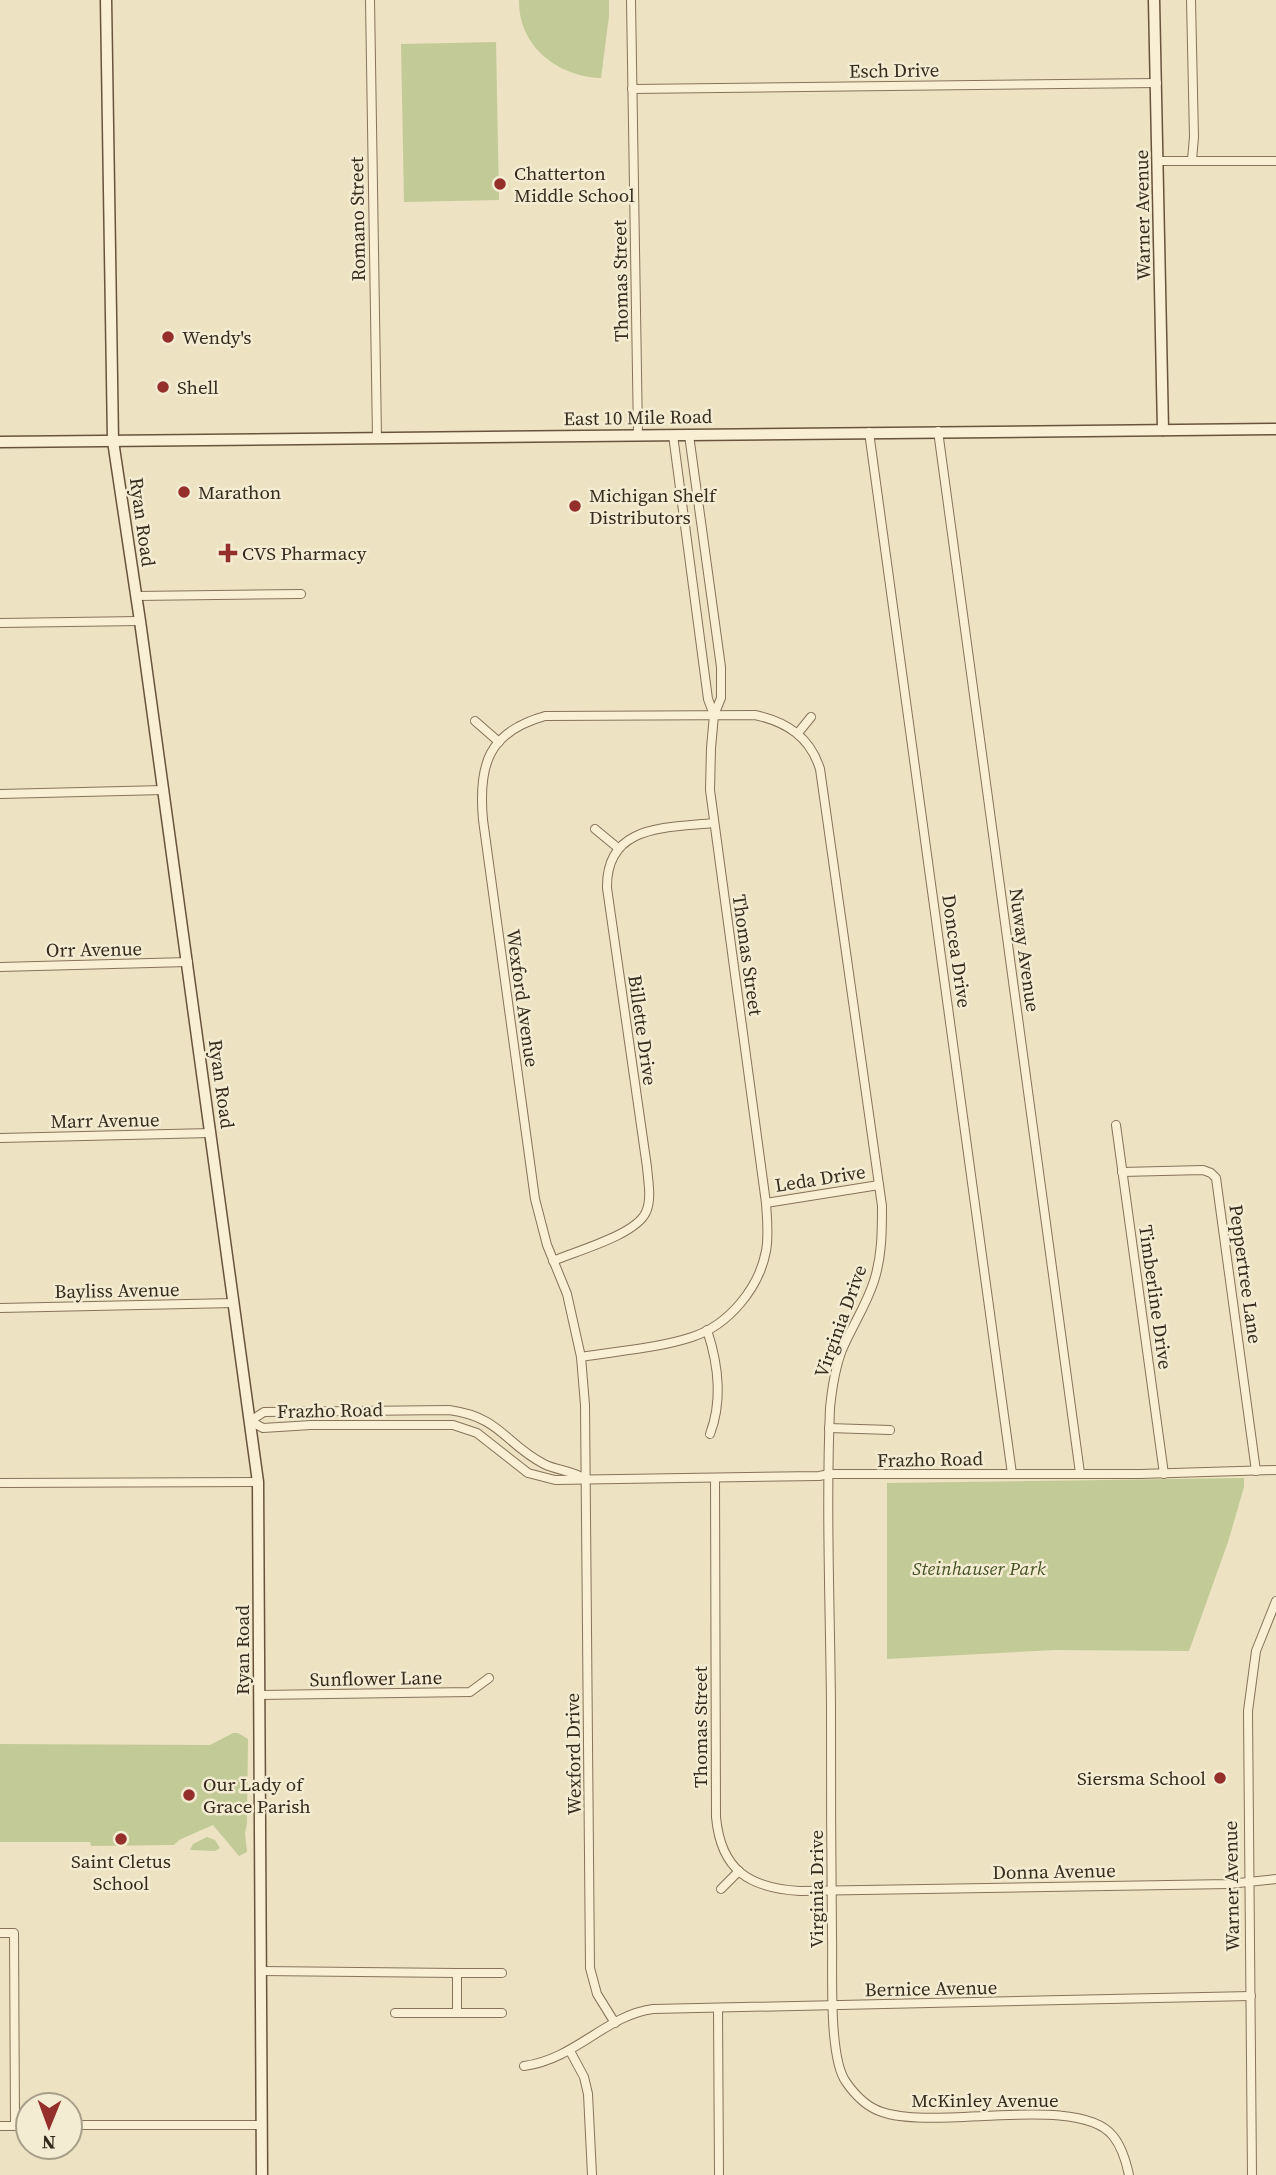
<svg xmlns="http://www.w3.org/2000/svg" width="1276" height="2175" font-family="'Source Serif 4',serif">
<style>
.green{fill:#c2cb97}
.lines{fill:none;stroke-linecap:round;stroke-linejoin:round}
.street-casing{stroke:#86735a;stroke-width:10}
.secondary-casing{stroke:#68543d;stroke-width:13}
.street{stroke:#f8efd5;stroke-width:8}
.secondary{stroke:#f8efd5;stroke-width:10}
.poi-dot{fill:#942f2b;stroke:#f4ecd2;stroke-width:2.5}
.labels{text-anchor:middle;stroke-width:5;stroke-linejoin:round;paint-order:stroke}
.street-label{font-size:19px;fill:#372b1e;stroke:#f4ecd2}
.poi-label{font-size:19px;fill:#372b1e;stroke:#f4ecd2;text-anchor:start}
.park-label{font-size:19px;font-style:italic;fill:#455325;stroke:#f4ecd2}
</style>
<rect width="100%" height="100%" fill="#ede2c2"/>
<!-- green -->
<g class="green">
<path d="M519,0h90v16l-8,62c-43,-1 -83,-32 -82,-78z"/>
<polygon points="496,42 499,200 404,202 401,44"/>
<polygon points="1244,1478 1244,1487 1228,1542 1189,1651 1055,1650 887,1659 887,1483"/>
<polygon points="233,1733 238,1733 248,1739 247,1823 245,1833 247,1852 239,1856 213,1825 179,1840 174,1845 91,1846 90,1842 0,1842 0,1744 210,1745"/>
<polygon points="207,1837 215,1840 220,1848 215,1851 190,1850 193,1844"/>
</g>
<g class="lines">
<defs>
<g id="street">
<polyline points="370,0 377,438"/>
<polyline points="631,0 638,435"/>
<polyline points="1191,0 1194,137 1192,160"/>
<polyline points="632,89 1157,83"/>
<polyline points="1158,161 1276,161"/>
<polyline points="938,431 1080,1473"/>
<polyline points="869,432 1012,1474"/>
<polyline points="689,435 721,667 721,698 714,715"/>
<polyline points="136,596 301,594"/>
<polyline points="0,623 140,621"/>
<polyline points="475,721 499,742"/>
<polyline points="798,733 811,717"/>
<polyline points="0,794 164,790"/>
<polyline points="595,829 618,848"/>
<polyline points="0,967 188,962"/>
<polyline points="1116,1125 1164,1474"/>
<polyline points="0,1138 211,1133"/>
<polyline points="1122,1172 1203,1170 1211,1173 1216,1178 1256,1471"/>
<polyline points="766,1203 879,1185"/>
<path d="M553,1261c23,-10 83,-26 93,-49 6,-13 2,-31 1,-45l-40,-279c-1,-64 59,-60 107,-65"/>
<polyline points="0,1308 234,1303"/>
<path d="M707,1330c11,33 16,70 3,104"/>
<path d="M581,1357c36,-6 78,-9 111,-20 37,-12 67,-49 74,-86 3,-16 1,-32 0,-48l-56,-413 1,-42 3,-33 -6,-16 -35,-264"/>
<polyline points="250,1421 263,1428 311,1425 453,1425 477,1433 528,1473 555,1480 819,1476 830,1474 1140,1474 1276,1470"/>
<path d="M250,1421l14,-9 185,-2c52,7 56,34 95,54 14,7 28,6 41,15"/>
<polyline points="829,1428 890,1430"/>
<path d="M715,1478l1,339c5,54 34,71 84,74l429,-7 47,-5"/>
<polyline points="0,1483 258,1482"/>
<polyline points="259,1695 470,1692 489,1678"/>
<polyline points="721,1889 739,1871"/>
<polyline points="0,1933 14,1933 15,2126"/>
<polyline points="261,1971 457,1973 457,2013"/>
<polyline points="457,1973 502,1973"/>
<polyline points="718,2008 719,2175"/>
<polyline points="395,2013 502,2013"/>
<path d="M615,2023l-18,-29 -7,-26 -5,-563 -4,-48 -14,-63 -20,-49 -12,-46 -52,-379c-5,-55 5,-88 62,-104l210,-1c32,7 55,22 65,54l62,437c0,26 0,50 -8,75 -8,25 -22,45 -32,69 -7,18 -10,38 -12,58 -4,98 0,197 1,296 0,77 0,155 1,232 1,33 -4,121 14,146 9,13 20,25 36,30 53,19 197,-19 231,24 9,11 13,25 16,39"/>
<polyline points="570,2051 584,2077 588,2094 592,2175"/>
<path d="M524,2066c52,-7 82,-51 129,-57l598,-13"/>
<polyline points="70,2125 261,2125"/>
<polyline points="0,2126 28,2126"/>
<polyline points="1252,2175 1248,1711 1256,1651 1276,1601"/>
</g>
<g id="secondary">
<polyline points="106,0 113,441 140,621 258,1482 262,2175"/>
<polyline points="1154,0 1163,430"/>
<polyline points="0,442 1276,429"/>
</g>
</defs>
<!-- street casing -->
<use href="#street" class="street-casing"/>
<!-- secondary casing -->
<use href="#secondary" class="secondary-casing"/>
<!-- street -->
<use href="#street" class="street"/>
<!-- secondary -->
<use href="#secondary" class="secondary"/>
</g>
<!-- markers -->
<g class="poi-dot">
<circle cx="500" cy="184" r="7"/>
<circle cx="168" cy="337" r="7"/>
<circle cx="163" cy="387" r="7"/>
<circle cx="184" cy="492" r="7"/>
<circle cx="575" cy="506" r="7"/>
<path d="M224.5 542.5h7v7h7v7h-7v7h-7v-7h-7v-7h7z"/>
<circle cx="1220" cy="1778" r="7"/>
<circle cx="189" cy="1795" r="7"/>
<circle cx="121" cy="1839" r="7"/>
</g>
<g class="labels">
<!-- street labels -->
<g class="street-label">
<text transform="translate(894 70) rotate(-1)" y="7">Esch Drive</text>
<text transform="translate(1142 215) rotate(-91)" y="7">Warner Avenue</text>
<text transform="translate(357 219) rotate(-91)" y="7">Romano Street</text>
<text transform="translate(620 281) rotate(-91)" y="7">Thomas Street</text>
<text transform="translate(638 417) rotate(-1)" y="7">East 10 Mile Road</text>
<text transform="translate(143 522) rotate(82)" y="7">Ryan Road</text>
<text transform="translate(94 949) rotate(-1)" y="7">Orr Avenue</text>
<text transform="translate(1025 950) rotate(82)" y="7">Nuway Avenue</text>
<text transform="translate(957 951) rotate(82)" y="7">Doncea Drive</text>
<text transform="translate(748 955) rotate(82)" y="7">Thomas Street</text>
<text transform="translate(523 998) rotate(82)" y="7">Wexford Avenue</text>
<text transform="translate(643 1030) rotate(82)" y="7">Billette Drive</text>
<text transform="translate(222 1084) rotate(82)" y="7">Ryan Road</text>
<text transform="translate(105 1120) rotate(-1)" y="7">Marr Avenue</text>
<text transform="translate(820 1178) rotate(-9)" y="7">Leda Drive</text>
<text transform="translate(1246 1274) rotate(82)" y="7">Peppertree Lane</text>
<text transform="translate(117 1290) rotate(-1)" y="7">Bayliss Avenue</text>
<text transform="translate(1156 1297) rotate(82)" y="7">Timberline Drive</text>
<text transform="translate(840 1321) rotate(-70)" y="7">Virginia Drive</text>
<text transform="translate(330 1410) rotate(-1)" y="7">Frazho Road</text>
<text transform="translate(930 1459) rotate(-1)" y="7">Frazho Road</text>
<text transform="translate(242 1650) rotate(-90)" y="7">Ryan Road</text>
<text transform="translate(376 1678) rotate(-1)" y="7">Sunflower Lane</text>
<text transform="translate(700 1727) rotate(-90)" y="7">Thomas Street</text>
<text transform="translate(573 1754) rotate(-91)" y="7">Wexford Drive</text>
<text transform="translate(1054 1871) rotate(-1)" y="7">Donna Avenue</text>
<text transform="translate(1231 1886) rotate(-91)" y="7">Warner Avenue</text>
<text transform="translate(816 1889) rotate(-90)" y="7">Virginia Drive</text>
<text transform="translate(931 1988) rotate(-1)" y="7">Bernice Avenue</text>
<text x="985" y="2107">McKinley Avenue</text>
</g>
<!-- poi labels -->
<g class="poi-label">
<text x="514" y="180">Chatterton<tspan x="514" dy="22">Middle School</tspan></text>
<text x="182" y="344">Wendy's</text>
<text x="177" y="394">Shell</text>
<text x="198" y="499">Marathon</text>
<text x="589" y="502">Michigan Shelf<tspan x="589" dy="22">Distributors</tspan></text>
<text x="242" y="560">CVS Pharmacy</text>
<text x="1206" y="1785" text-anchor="end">Siersma School</text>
<text x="203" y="1791">Our Lady of<tspan x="203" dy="22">Grace Parish</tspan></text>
<text x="121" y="1868" text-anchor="middle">Saint Cletus<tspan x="121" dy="22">School</tspan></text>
</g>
<!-- park labels -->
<g class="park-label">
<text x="979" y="1575">Steinhauser Park</text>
</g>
</g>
<!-- north arrow -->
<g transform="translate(49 2126) rotate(181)"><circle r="33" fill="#f4ecd2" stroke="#a89f8a" stroke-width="2"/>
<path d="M0-5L12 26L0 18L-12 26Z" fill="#942f2b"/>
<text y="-10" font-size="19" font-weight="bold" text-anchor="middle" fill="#372b1e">N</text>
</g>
</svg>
